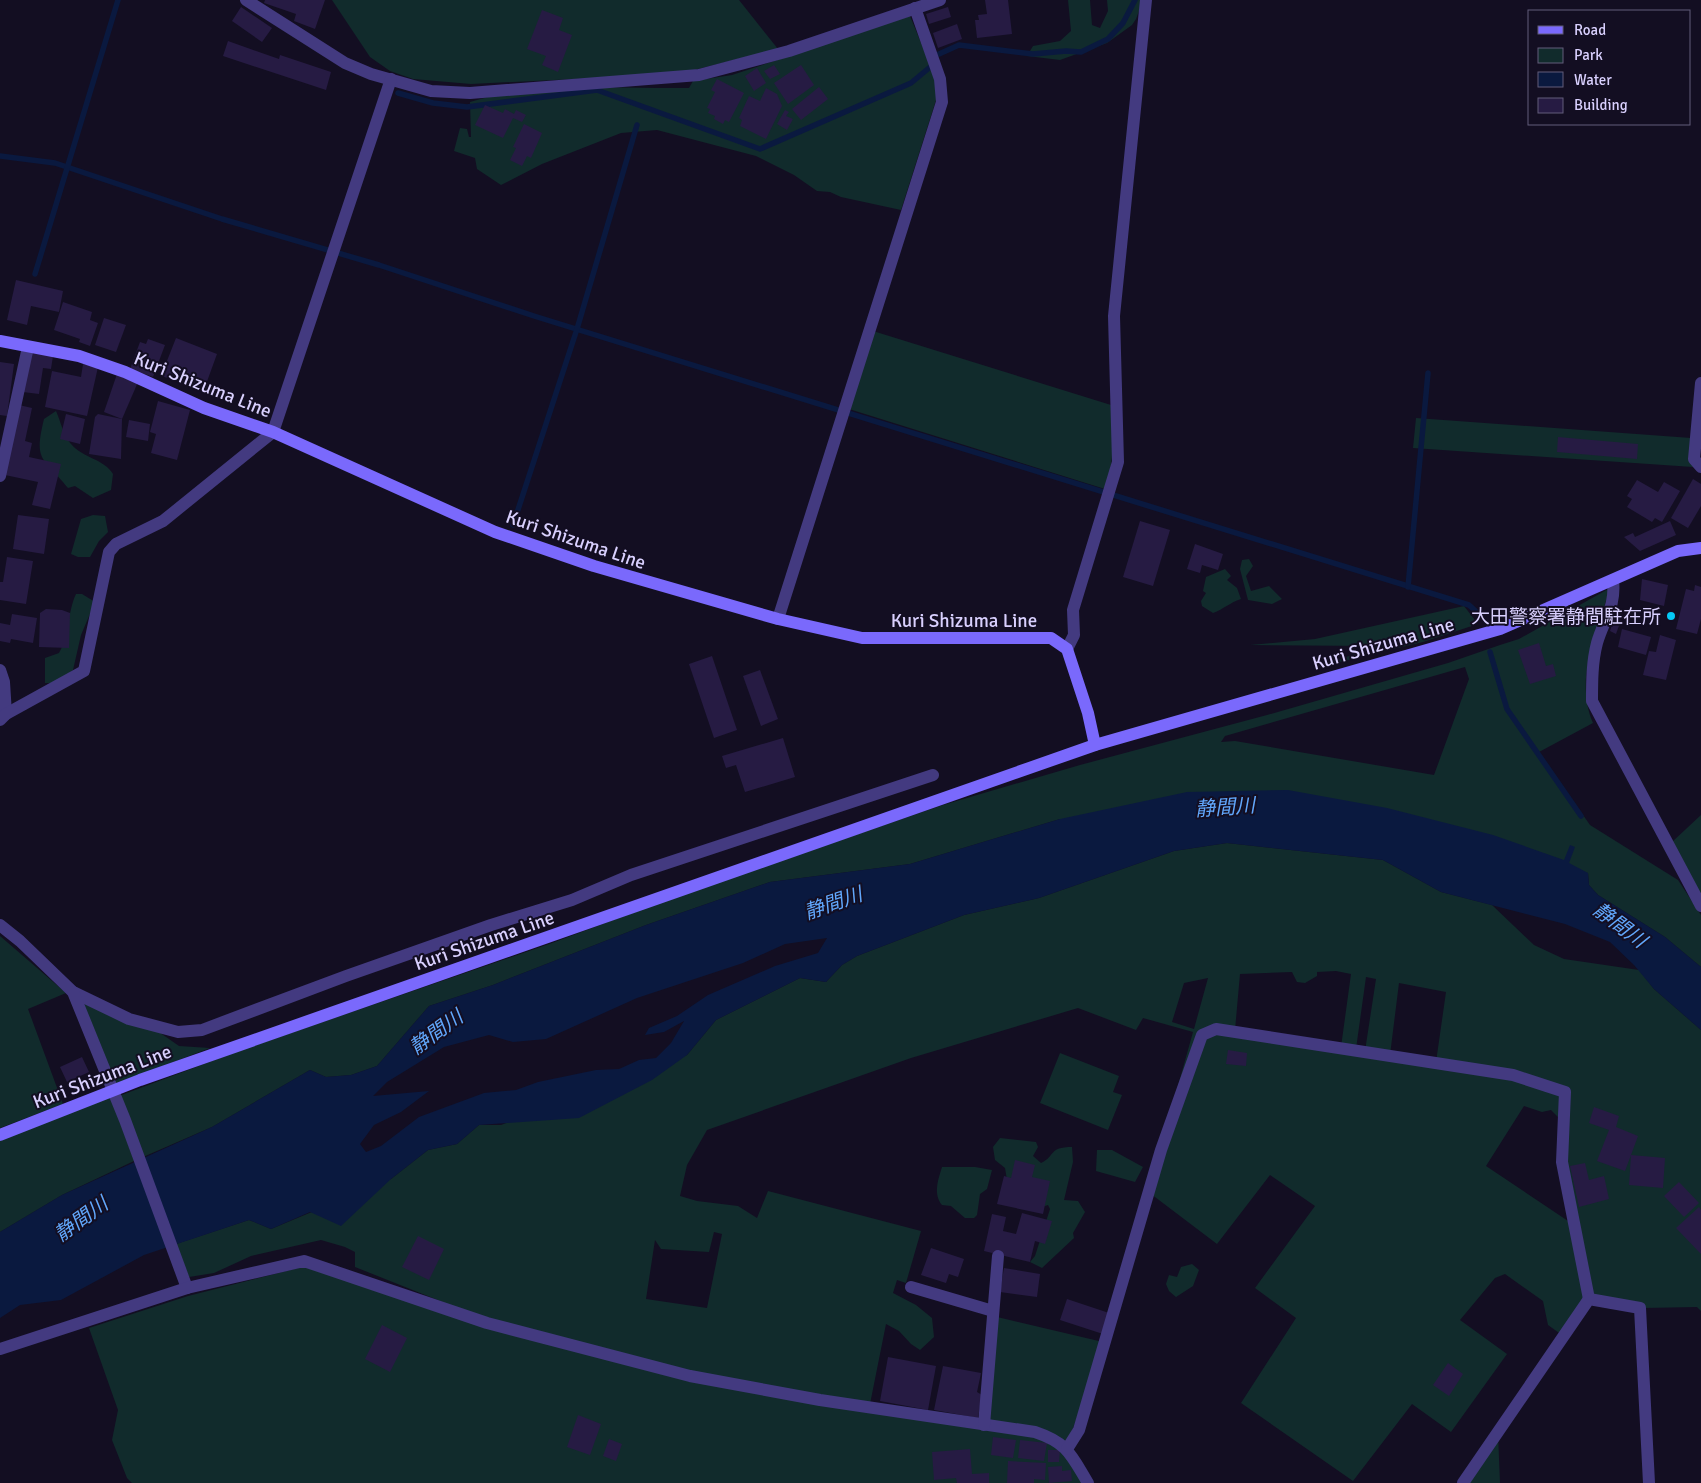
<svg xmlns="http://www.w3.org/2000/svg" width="1701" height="1483" font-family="Signika,'Noto Sans JP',sans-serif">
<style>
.green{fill:#112b2c;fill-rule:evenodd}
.water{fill:#0a193f;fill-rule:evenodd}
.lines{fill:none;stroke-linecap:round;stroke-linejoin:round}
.stream{stroke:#0a193f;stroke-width:5.5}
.building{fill:#261b43}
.street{stroke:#433a80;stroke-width:12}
.secondary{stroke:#7a69fc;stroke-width:12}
.poi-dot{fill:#05c9f5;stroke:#130e22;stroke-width:2}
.labels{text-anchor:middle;stroke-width:4;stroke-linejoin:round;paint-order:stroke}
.street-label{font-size:19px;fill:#d9d0fe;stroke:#130e22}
.poi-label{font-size:19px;fill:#d9d0fe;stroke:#130e22;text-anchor:end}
.water-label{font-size:20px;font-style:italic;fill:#61a7fc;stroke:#130e22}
</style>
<rect width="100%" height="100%" fill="#130e22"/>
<!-- green -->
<g class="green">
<polygon points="332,0 739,0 778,49 678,74 471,84 413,79 390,71 370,57"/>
<polygon points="1068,0 1090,0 1092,25 1100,28 1108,11 1107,0 1143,0 1136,19 1132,25 1107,43 1060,60 1027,56 1033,46 1060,41 1071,31"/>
<path d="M910,16l28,68 -1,13 -36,113 -60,-13 -11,-5 -13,-1 -23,-16 -38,-19 -99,-26 -36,3 -79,31 -41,21 -24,-16 -2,-11 -21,-7 6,-23 7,1 2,8h2l-1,-35c64,-20 151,-13 219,-14l4,-7 39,-6z"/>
<path d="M873,331l238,74c2,30 4,56 -6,84l-256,-80z"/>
<path d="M56,411c5,11 7,24 15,33 12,14 33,15 42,30l-2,16 -18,8 -18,-12 -7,2c-24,-31 -35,-25 -24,-69z"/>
<polygon points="1416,418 1691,438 1693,467 1413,448"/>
<polygon points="93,515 105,516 108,532 99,541 90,557 78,557 71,554 81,519"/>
<polygon points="1249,559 1253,566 1246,576 1251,591 1269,586 1282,599 1272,604 1248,600 1240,569 1242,560"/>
<path d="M1225,569l6,7 -4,4 10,8 4,11c-12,4 -17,10 -28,14l-11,-7 -1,-5 5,-8 -3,-2 3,-14z"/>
<path d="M1610,588c-13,44 -36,91 -17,135l-54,29 51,73 88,55 23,35v52l-36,-30 -67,-42 -9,-10 -1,-12 -528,-54 -150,45 -140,18 -124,43 -153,60 -64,21 -52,60 -26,9 -25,2 -16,-7 -98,57 -69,30 -24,-61 117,-44 316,-109 139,-52 252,-86 137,-40 187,-50 181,-52 52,-18 19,-6zM1465,667l4,12 -35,96 -199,-34 -14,1 4,-6z"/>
<path d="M76,594h6l13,8 -14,33 -8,35 -16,13h-12v-25l14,-5c11,-18 8,-40 17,-59z"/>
<polygon points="1464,606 1478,624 1423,642 1319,667 1376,646 1250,645 1315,639"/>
<polygon points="1701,815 1701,897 1671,843"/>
<path d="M1227,843l156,17 58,32 51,13 42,40 30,14 75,11 15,19 47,41v281l-4,-4 -54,1 -23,-4 -10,5 -21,-10 -27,-137 4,-71 -130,-29 10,-70 -47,-9 -9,72 -25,-4 11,-72 -10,-2 -10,72 -15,-2 10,-73 -15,-3 -19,1v4l-12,7 -8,-1 -5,-10 -52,2 -5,56 -35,4 -40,116 33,-118 -50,-14 -7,12 -58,-22 -167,50 -204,72 -20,35 -7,31 17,5 41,5 19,12 11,-27 153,40 -15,52 -9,-3 -4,13 23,12 16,13 2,19 -14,13 -9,-6 -12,-13 -13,-7 -16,80 -179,-31 -203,-53 -133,-53v-15l-10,-5 -24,-7 -70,16 -37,17 -25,4 -13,-33 73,-24 22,9 120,-50 37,-29 29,-6 22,-19h22l186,-70 29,-35 84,-42 26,4 16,-17 15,-9 107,-41 75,-17 135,-47zM1208,978l-14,51 -22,-7 12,-39zM714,1232l8,2 -15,74 -61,-9 9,-59 6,9 48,3z"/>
<polygon points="0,936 66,993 28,1009 63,1104 0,1128"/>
<polygon points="81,1001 156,1030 179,1046 210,1048 116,1084"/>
<polygon points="1217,1030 1513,1077 1563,1094 1561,1120 1551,1110 1542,1112 1524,1106 1486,1166 1571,1223 1586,1298 1562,1335 1548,1325 1543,1301 1505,1274 1495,1278 1460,1320 1507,1354 1451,1432 1412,1404 1353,1481 1241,1403 1296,1318 1255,1288 1315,1206 1270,1175 1217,1244 1151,1194 1203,1037"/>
<polygon points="1060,1053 1119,1076 1113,1092 1122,1095 1108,1130 1040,1103"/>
<polygon points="111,1097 134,1161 62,1195 0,1232 0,1140"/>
<path d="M1000,1138l36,4 2,5 -5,9 8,7c15,-7 7,-16 31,-16l1,15 -9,38 14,1 7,11 -12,21 1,5 -32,30 -12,-6 5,-6 15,-47 -2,-4 -9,3 -32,-28 -2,-12 -10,-8 -2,-13z"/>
<polygon points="1097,1150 1112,1150 1143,1167 1135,1182 1096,1171"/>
<path d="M942,1167h33l17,3 -5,19 -7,5 -3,21 -3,3h-9l-14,-12 -9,-1c-9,-11 -4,-25 0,-38z"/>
<polygon points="1192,1264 1199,1270 1193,1286 1176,1297 1169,1291 1166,1284 1169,1275 1177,1277 1181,1267"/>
<polygon points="306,1266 635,1365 1033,1435 1065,1453 1083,1483 132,1483 127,1478 112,1440 118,1410 89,1328 188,1296"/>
<polygon points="993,1316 1103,1342 1067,1446 985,1422"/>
<polygon points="1498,1433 1500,1483 1463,1483"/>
</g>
<!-- water -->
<path class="water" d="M1288,790l99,18 106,27 71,25 6,-15 5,2 -6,16 19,10 1,12 9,10 67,42 36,30v63l-47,-41 -20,-24 -24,-23 -45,-18 -124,-32 -58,-32 -156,-17 -53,8 -135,47 -75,17 -107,41 -15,9 -16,17 -26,-4 -84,42 -29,35 -35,25 -73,38 -100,7 -22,19 -29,6 -37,29 -50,47 -31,-14 -39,17 -22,-9 -105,35 -83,45 -41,5 -20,13v-86l62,-37 150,-68 98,-57 16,7 25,-2 26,-9 52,-60 64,-21 153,-60 124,-43 140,-18 150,-45 127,-27zM827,938l-9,15 -43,13 -67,29 -31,21 -28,12 -4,7 19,-3 20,-11 -13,22 -15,15 -17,2 -20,9 -23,1 -58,12 -22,8 -32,3 -65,24 -38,29 -15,6 -6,-8 14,-19 27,-13 28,-21 -56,5 14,-14 57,-35 45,-12 24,7 33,-3 91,-41 106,-35 42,-19z"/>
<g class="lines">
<!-- stream -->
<g class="stream">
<polyline points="939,54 959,45 1033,54 1066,51 1081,52 1108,39 1123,23 1135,0"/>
<polyline points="398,93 433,103 467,107 597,90 760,149 911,83 929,68"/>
<polyline points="0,156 55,163 222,219 379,265 534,316 1469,605 1481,616"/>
<polyline points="35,274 118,0"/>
<polyline points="513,525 577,329 637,125"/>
<polyline points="1408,587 1428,373"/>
<polyline points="1490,652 1507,709 1581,816"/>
</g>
</g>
<!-- building -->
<g class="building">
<polygon points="265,0 325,0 315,29 294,21 296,14 264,3"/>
<polygon points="985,0 1008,0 1012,34 977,38 975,20 979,20 978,15 987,14"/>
<polygon points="241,7 272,28 262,42 232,21"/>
<polygon points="948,7 951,17 929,24 926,14"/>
<polygon points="542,10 563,18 559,30 572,35 558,72 542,65 546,56 527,49"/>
<polygon points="957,24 962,39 938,48 933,33"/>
<polygon points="228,41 279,59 280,55 331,72 326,90 223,56"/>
<polygon points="774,65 780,74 770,79 764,71"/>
<polygon points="801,65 814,85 788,104 774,83"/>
<polygon points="757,68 766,83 754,91 745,76"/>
<polygon points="717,79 744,93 729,122 725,120 723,124 714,119 715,116 708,113 710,109 707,108 715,92 711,90"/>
<polygon points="819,87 828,99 801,120 792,109"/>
<polygon points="766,88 777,94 782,106 766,139 740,126 742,120 739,118 749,96 760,101"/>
<polygon points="485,105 503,113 505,109 514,114 516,110 526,115 522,122 513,118 503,138 475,125"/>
<polygon points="785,110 789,112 786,116 793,119 787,130 777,124"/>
<polygon points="524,124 542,133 531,158 527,156 522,166 510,160 516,148 513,147"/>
<polygon points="16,280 63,291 59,312 31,306 27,325 7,320"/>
<polygon points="63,302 92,312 90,320 98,323 90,346 79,342 80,339 54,330"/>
<polygon points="104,318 126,325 116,352 95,345"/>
<polygon points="176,338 217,354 205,387 181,378 171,379 161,376"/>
<polygon points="148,339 165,345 153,377 130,369 140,342 146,344"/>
<polygon points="30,352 53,356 51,369 43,368 39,394 23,392"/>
<polygon points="0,362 14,364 7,416 0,415"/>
<polygon points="83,364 98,367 87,416 45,407 52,371 81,377"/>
<polygon points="117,374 138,382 122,419 104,412"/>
<polygon points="158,401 190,410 177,460 151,453 156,434 150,432"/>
<polygon points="19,405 32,408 25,441 32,443 29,457 61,464 50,509 32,505 38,482 5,475"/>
<polygon points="66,414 85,419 80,444 60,439"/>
<polygon points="98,414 122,419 121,459 89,454 95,417"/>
<polygon points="129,420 150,424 148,441 126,437"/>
<polygon points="1558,437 1638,444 1637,459 1557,452"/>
<polygon points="1693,479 1701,484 1701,506 1688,528 1671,518"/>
<polygon points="1637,480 1658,492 1664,482 1680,491 1662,522 1655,518 1652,522 1627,507 1632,499 1627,496"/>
<polygon points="18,515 49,519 44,554 13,549"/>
<polygon points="1140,521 1170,530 1153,586 1123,577"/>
<polygon points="1670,521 1676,535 1640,551 1624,537 1633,533 1635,537"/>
<polygon points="1195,544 1223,554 1218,570 1202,565 1200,573 1187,569"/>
<polygon points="7,557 33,561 26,604 0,600 0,582 3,582"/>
<polygon points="1642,579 1668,585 1664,606 1640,600"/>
<polygon points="1695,585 1701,587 1701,619 1697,634 1676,629 1686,589 1694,591"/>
<polygon points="46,609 62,610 70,613 69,648 39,647 40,613"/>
<polygon points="12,614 37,618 33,643 11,639 10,643 0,641 0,623 10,625"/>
<polygon points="1614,618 1621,620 1616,634 1610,631"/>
<polygon points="1622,629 1651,637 1646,655 1618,647"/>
<polygon points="1660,635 1676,640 1666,680 1643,675 1649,651 1656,652"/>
<polygon points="1539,643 1546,666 1553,664 1556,676 1530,684 1518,650"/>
<polygon points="712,656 737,730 714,738 689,664"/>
<polygon points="760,670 778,719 761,726 743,676"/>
<polygon points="783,738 795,777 745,792 736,765 726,768 722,756"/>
<polygon points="1228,1050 1247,1053 1246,1066 1226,1064"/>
<polygon points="82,1057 89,1072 67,1082 60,1067"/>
<polygon points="1594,1107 1619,1116 1616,1127 1638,1136 1631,1155 1665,1158 1663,1188 1629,1185 1631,1155 1625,1171 1597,1161 1609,1130 1589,1123"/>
<polygon points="1015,1160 1035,1165 1032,1177 1050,1181 1043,1214 997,1204 1004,1176 1011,1178"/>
<polygon points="1585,1163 1589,1180 1604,1176 1609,1199 1579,1207 1570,1166"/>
<polygon points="1679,1182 1699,1203 1684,1217 1664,1196"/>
<polygon points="1699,1207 1701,1210 1701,1254 1676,1228"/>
<polygon points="1022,1213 1052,1221 1045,1244 1035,1241 1030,1262 984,1251 992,1214 1006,1217 1003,1231 1016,1234"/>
<polygon points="418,1236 444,1249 429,1280 402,1267"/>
<polygon points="931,1248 964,1259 958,1277 949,1274 946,1283 921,1275"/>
<polygon points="1004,1268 1040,1274 1037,1297 1000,1292"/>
<polygon points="1067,1299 1109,1313 1103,1334 1060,1320"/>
<polygon points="382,1325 407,1338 390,1372 365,1359"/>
<polygon points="888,1357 936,1366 928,1410 880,1401"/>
<polygon points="1448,1363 1463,1374 1449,1396 1433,1385"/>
<polygon points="943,1366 981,1373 977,1392 982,1395 978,1418 934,1410"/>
<polygon points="578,1415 601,1424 590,1455 567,1447"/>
<polygon points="993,1437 1016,1440 1013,1458 991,1455"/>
<polygon points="609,1439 622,1444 616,1461 603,1456"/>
<polygon points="1020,1440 1047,1443 1044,1461 1018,1458"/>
<polygon points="970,1449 972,1474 989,1473 989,1483 957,1483 956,1478 934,1480 932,1452"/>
<polygon points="1048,1450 1060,1450 1059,1462 1048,1462"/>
<polygon points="1008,1461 1046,1463 1045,1480 1034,1479 1034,1483 1007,1483"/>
<polygon points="1062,1466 1062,1471 1071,1470 1072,1481 1049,1483 1048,1467"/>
</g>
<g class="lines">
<!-- street -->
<g class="street">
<polyline points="246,0 345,63 371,74 431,91 470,93 699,75 789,51 940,0"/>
<polyline points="1701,383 1694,459 1701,467"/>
<polyline points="0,476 28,347"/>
<path d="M1613,580c3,27 -9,39 -16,63 -5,19 -5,39 -5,58l109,205"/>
<polyline points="778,619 942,102 940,79 915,8"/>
<polyline points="1067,649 1074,635 1073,610 1118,462 1114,316 1146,0"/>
<polyline points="0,670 4,682 6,714"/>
<polyline points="0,720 6,714 84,671 109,552 116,544 163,521 273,432 391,79"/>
<polyline points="0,925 20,941 73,992 129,1019 178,1032 202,1030 346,976 491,925 572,900 631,875 933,775"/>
<polyline points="73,992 125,1120 187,1288"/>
<polyline points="911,1287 993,1311"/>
<path d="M0,1349l187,-61 117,-27 183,62 203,53 130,24 215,32c33,11 36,23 53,51"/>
<polyline points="984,1425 998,1256"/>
<polyline points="1067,1449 1079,1430 1161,1150 1202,1035 1216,1029 1513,1075 1565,1092 1562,1162 1589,1299"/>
<polyline points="1463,1483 1589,1299 1640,1308 1649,1483"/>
</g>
<!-- secondary -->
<g class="secondary">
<polyline points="0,341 79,356 125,372 204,408 273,432 495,532 594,566 778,619 862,638 1051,638 1067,649 1088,713 1095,745"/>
<polyline points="0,1135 140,1080 1095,745 1500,629 1678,551 1701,548"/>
</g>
</g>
<!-- markers -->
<circle class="poi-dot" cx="1671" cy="616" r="5"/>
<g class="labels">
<!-- street labels -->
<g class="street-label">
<text transform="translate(203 384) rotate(22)" y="7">Kuri Shizuma Line</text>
<text transform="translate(576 539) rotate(19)" y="7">Kuri Shizuma Line</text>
<text x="964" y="627">Kuri Shizuma Line</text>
<text transform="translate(1383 643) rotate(-16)" y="7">Kuri Shizuma Line</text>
<text transform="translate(484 940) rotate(-19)" y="7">Kuri Shizuma Line</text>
<text transform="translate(102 1076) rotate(-21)" y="7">Kuri Shizuma Line</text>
</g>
<!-- poi labels -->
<g class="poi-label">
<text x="1661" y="623">大田警察署静間駐在所</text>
</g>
<!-- water labels -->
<g class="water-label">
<text transform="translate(1225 807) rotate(-4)" y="7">静間川</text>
<text transform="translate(833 903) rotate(-19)" y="7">静間川</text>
<text transform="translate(1620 925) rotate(37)" y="7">静間川</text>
<text transform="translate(436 1032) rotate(-36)" y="7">静間川</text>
<text transform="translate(81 1219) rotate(-36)" y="7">静間川</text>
</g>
</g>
<!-- legend -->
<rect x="1528" y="10" width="162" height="115" fill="#130e22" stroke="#625c7a"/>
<rect x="1538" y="26" width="25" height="8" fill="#7a69fc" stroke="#625c7a"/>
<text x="1574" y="35" font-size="15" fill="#d9d0fe">Road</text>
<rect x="1538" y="48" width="25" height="15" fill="#112b2c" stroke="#625c7a"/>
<text x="1574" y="60" font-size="15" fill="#d9d0fe">Park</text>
<rect x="1538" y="72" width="25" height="15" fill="#0a193f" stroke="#625c7a"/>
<text x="1574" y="85" font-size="15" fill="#d9d0fe">Water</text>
<rect x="1538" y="98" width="25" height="15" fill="#261b43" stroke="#625c7a"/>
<text x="1574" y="110" font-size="15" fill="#d9d0fe">Building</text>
</svg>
